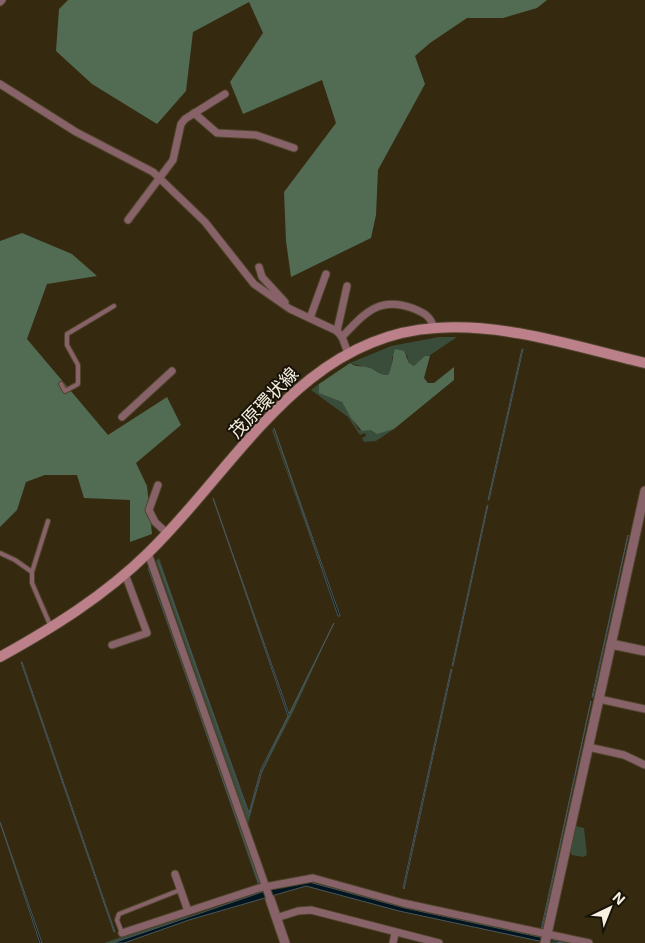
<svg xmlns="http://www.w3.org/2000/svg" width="645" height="943" font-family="Inter,'Noto Sans JP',sans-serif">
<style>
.green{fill:#3a4c3a}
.forest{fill:#526b53}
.water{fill:#001520;stroke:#4a575a}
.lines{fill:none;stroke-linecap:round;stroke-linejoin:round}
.service-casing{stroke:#50452c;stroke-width:6}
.minor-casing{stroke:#50452c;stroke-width:9}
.tertiary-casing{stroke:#50452c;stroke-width:11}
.secondary-casing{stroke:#50452c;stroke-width:12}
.service{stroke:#876268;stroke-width:4}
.minor{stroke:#876268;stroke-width:7}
.tertiary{stroke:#876268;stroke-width:9}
.secondary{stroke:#bb808a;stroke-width:10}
.labels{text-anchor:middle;stroke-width:4;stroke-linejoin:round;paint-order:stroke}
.street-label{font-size:18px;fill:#f7f0e0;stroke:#181308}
</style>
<rect width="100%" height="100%" fill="#35290f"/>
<!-- green -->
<g class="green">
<polygon points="439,337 457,337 414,366 409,363 407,355 392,357 392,367 388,375 384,376 377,371 350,363 391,346"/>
<polygon points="321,382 319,384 342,402 359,430 370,430 375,433 394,429 376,441 364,442 362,438 366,436 365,433 360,435 348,417 311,390"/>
<polygon points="273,429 338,616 272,430"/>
<polygon points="159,558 249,816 262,770 334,623 294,710 262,773 248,824 156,561"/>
<polygon points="150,566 260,883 258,885 149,567"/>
<polygon points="576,826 584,828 587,855 583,857 572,855 570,852"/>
<polygon points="187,914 187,917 113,943 104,943"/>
</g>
<!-- forest -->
<g class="forest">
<polygon points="68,0 547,0 537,8 503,18 467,18 430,43 415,56 425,84 378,170 376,215 371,238 291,277 286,241 284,192 336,123 322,80 243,114 230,82 263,33 249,2 193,32 186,91 157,124 92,84 56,51 59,9"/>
<polygon points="22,233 72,254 97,276 47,284 27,339 108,435 167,397 181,425 136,463 147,486 152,534 130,542 130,500 84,498 77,475 45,475 26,482 17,510 0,527 0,241"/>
<path d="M395,349l9,2 5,12 5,3 11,-10h5l-6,22 4,5h6l20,-16v13l-60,49 -17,5 -7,-4 -8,1 -11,-13 -9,-16 -23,-9v-9l31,-21c7,5 12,2 20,5 6,2 11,8 18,7 5,-9 4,-17 7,-26z"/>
</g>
<!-- water -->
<g class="water">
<polygon points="522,349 523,349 489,500 488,500"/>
<polygon points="274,428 340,616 338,616"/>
<polygon points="213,498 289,714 334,623 262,770 249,816 159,563 249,813 261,769 288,716"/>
<polygon points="488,505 453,666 452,666 487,506"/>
<polygon points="628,535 593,697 592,697"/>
<polygon points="149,567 259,883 148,568"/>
<polygon points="21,662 22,662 115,932 114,932"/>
<polygon points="451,669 452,669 404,889 403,888"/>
<polygon points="591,701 542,930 541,930"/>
<polygon points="0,822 42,943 40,943"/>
<polygon points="309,882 405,908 567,943 539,941 399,911 306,886 189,920 124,943 113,943 271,889"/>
</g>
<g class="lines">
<defs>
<g id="service">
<polyline points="61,384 65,391 78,384 78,365 67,345 67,334 114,306"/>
<polyline points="48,521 32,572 32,583 51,627"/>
<polyline points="0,553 15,560 32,572"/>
<polyline points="122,933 117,920 119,914 180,890"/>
</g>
<g id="minor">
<polyline points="0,2 2,0"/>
<polyline points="0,84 76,132 153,172 205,222 254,284 290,309 337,331 342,337 348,353"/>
<polyline points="194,113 217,133 256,135 294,148"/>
<polyline points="128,220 173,160 181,124 185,119 225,94"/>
<polyline points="259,267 262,277 285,302"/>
<polyline points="310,318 326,274"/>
<polyline points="337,331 347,286"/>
<path d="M342,337c22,-23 36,-41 70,-29 12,5 18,7 22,20"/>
<polyline points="122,417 172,371"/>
<polyline points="158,485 149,510 155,522 168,534"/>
<polyline points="148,553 270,899"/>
<polyline points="112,645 147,633 125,574"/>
<polyline points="599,699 645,709"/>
<polyline points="588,747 624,755 645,765"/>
<polyline points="175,874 188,911"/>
<polyline points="276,918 298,911 311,910 439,943"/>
<polyline points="122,933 259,888 313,878 403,903 589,943"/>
<polyline points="393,943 395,933"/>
</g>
<g id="tertiary">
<polyline points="611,644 645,651"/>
<polyline points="270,899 285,943"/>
<polyline points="545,943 645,491"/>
</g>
<path id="secondary" d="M0,657c54,-30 104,-61 148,-104 87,-84 153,-217 288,-225 70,-5 141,19 209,35"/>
</defs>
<!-- service casing -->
<use href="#service" class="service-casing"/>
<!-- minor casing -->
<use href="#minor" class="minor-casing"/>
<!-- tertiary casing -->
<use href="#tertiary" class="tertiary-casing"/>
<!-- secondary casing -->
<use href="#secondary" class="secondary-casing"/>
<!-- service -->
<use href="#service" class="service"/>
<!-- minor -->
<use href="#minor" class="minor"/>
<!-- tertiary -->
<use href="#tertiary" class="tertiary"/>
<!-- secondary -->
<use href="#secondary" class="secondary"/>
</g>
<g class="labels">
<!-- street labels -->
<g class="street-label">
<text transform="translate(264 403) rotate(-46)" y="6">茂原環状線</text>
</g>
</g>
<!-- north arrow -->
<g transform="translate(610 908) rotate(43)" stroke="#181308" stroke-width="4" paint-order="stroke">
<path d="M0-4L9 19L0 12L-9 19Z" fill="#f7f0e0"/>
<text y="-8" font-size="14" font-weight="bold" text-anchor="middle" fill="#f7f0e0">N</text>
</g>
</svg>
